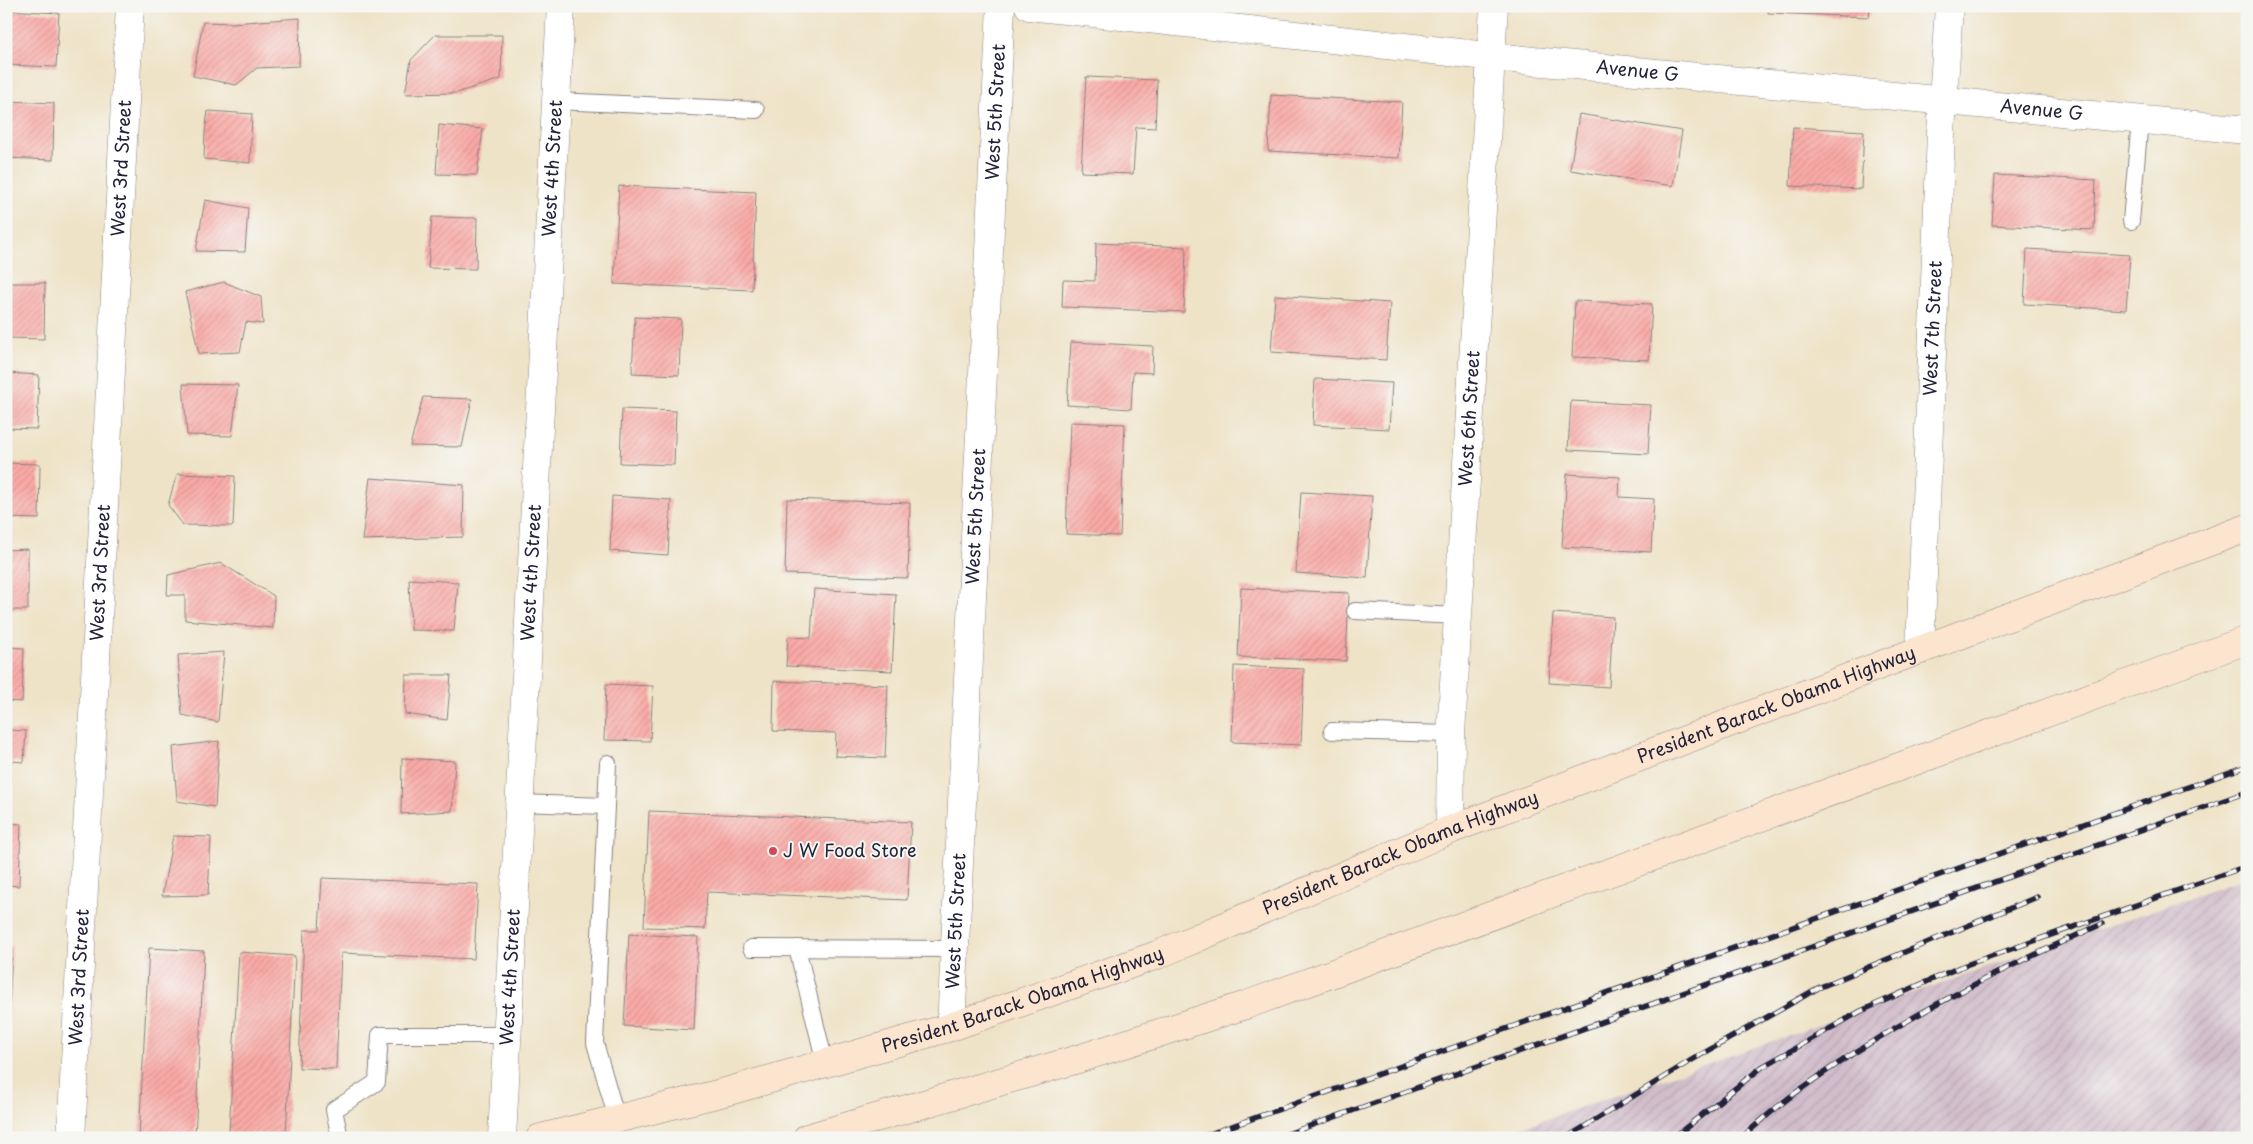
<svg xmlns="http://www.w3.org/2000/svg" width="2253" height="1144" font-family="'Playpen Sans',sans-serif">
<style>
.industrial{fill:url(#industrial-furrows)}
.building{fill:url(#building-hatch)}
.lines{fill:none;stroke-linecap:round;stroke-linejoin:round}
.service-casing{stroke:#888281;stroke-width:18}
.minor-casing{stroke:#888281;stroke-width:29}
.secondary-casing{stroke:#888281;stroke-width:29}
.service{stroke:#fff;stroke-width:16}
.minor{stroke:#fff;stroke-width:28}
.secondary{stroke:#fce5cf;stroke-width:28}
.rail-casing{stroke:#22223b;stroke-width:5.5}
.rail{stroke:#f6f6f2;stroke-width:4;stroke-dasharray:11;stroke-linecap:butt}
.poi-dot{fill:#d1495b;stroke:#f6f6f2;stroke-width:2}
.labels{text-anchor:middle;stroke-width:4;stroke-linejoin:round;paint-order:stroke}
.street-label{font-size:18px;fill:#22223b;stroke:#f6f6f2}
.poi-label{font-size:18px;fill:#22223b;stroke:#f6f6f2;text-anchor:start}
</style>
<defs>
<pattern id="industrial-furrows" width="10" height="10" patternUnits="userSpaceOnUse" patternTransform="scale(1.25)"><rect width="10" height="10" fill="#d1bdca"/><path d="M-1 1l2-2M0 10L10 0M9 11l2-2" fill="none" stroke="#b3a2ae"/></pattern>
<pattern id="building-hatch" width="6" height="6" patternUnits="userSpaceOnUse" patternTransform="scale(1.25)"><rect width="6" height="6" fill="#faaaa6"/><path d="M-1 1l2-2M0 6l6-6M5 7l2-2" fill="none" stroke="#d69290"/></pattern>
</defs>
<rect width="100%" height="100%" fill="#f6f6f2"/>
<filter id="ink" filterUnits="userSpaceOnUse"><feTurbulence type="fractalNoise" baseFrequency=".02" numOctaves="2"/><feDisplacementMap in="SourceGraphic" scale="10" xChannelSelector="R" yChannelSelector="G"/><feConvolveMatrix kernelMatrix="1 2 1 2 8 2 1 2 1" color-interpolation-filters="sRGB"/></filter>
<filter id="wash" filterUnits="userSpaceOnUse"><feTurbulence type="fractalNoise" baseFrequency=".0096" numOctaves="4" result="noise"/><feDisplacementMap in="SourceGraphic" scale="20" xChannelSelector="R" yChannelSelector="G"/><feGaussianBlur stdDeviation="1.12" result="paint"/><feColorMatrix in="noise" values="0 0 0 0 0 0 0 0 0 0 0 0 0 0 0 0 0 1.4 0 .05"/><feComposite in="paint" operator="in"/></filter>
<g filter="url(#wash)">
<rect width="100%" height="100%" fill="#efe3c7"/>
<!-- industrial -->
<polygon class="industrial" points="2247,878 2247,1138 1491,1138"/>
<g id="blocks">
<!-- building -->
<g class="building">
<polygon points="1769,6 1870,6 1869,17 1768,13"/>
<polygon points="6,10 59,13 56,67 6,65"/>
<polygon points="300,18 299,66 257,68 236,85 193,76 203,22 232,23"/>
<polygon points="435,35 502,35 501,79 456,93 405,94 411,60"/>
<polygon points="1086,77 1157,80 1155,128 1136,127 1133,174 1081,172"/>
<polygon points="1271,95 1402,102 1399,158 1268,151"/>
<polygon points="6,101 54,103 53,160 6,158"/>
<polygon points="208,111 252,114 250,163 204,159 205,132"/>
<polygon points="1579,114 1682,131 1673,186 1570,170"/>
<polygon points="439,125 483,129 477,175 436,174"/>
<polygon points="1793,127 1864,131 1861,189 1790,186"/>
<polygon points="1995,175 2096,180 2094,230 1992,225"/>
<polygon points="619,186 756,192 752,290 614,284"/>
<polygon points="205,200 248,208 245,252 196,251"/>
<polygon points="432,217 477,218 476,269 428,268"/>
<polygon points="1096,243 1186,247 1184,312 1062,307 1063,280 1095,281"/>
<polygon points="2027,249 2130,255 2126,310 2024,304"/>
<polygon points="224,282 261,297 263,324 246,322 240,352 199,354 185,292"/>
<polygon points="6,283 45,283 44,339 6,338"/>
<polygon points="1275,295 1390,303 1386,360 1271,352"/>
<polygon points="1575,301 1652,304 1649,360 1572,357"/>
<polygon points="635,317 681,319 679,375 632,373"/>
<polygon points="1071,342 1153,346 1152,373 1133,372 1131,409 1067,405"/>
<polygon points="6,373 39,375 37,429 6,428"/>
<polygon points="1315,379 1392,383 1389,429 1313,425"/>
<polygon points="183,384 238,385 232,436 187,435"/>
<polygon points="423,397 472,399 462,447 410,446"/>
<polygon points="1571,401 1651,405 1648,454 1568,450"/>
<polygon points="622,409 676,411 674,465 620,463"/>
<polygon points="1070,422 1125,424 1120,536 1066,534"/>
<polygon points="6,463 40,464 39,519 6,518"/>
<polygon points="177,474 235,476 233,526 183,525 168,505"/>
<polygon points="1567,474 1620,477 1619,497 1654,499 1651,552 1562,547"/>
<polygon points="370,478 464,485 463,537 362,540"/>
<polygon points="1301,492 1372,496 1367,578 1296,573"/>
<polygon points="612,496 671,500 668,555 610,551"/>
<polygon points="787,499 910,503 908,578 785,574"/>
<polygon points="28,549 28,610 6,610 6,550"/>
<polygon points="221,563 274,596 273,628 185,620 185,595 167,595 168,575"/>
<polygon points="409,579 458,582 454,631 411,630"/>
<polygon points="1241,588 1349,593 1346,661 1238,657"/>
<polygon points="814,589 896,594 892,671 786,666 788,637 811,638"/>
<polygon points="1553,613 1613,617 1609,687 1549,683"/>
<polygon points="6,647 24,648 22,702 6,701"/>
<polygon points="224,652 218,722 182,715 178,655"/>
<polygon points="1234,666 1304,669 1301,745 1232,742"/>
<polygon points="406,675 451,675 447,720 405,714"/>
<polygon points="774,681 888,685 885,758 835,756 836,733 773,731"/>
<polygon points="606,684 653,686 650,741 604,740"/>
<polygon points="6,730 26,731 24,762 11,761 9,796 6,796"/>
<polygon points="219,741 215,807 177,801 173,747"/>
<polygon points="402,758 455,761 452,811 401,814"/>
<polygon points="649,811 911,822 907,900 707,892 705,929 644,927"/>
<polygon points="6,823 21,824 19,886 6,885"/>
<polygon points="173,836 211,837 208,895 162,896"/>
<polygon points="322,878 478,884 474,959 341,953 336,1069 299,1068 304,930 319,930"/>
<polygon points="629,934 698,937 694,1030 624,1026"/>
<polygon points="6,946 12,946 8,1039 6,1039"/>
<polygon points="149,948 204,951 195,1138 139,1138"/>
<polygon points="239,952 295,956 286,1136 229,1133"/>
</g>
</g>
</g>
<g filter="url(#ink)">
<use href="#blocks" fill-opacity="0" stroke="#888281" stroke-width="1"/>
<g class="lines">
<defs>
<g id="service">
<polyline points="556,101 756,110"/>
<polyline points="2131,221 2140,120"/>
<polyline points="1355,611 1458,616"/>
<polyline points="1332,731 1451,734"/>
<polyline points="608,763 595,1043 617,1119"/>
<polyline points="519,803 606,806"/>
<polyline points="751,948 955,949"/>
<polyline points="797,948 825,1063"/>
<polyline points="340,1138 334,1110 377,1082 380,1035 507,1035"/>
</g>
<g id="minor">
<path id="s1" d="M1029,6l504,55 714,69"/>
<path id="s2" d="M1920,650l21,-517 8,-127"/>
<path id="s3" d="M1450,830l1,-96 43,-728"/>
<path id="s4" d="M951,1027l50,-1021"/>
<path id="s5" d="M71,1138l59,-1132"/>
<path id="s6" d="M502,1138l59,-1132"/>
</g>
<g id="secondary">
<path id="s7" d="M540,1138l189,-47 222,-64 206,-72 293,-125 470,-180 327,-122"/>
<polyline points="807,1138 1078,1059 1246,1005 2247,640"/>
</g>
</defs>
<!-- service casing -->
<use href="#service" class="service-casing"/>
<!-- minor casing -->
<use href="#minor" class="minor-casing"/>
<!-- secondary casing -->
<use href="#secondary" class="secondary-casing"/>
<!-- service -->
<use href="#service" class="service"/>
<!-- minor -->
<use href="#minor" class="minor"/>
<!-- secondary -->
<use href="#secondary" class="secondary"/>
<defs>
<g id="rail">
<polyline points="1198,1138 2247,766"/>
<polyline points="1276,1138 2247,792"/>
<polyline points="1566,1138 1690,1061 1818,988 2037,897"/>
<polyline points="1673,1138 1762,1067 1861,1011 1960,967 2247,866"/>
<path d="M1741,1138c18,-15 35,-31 53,-44 94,-69 202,-123 308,-170"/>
</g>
</defs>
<!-- rail casing -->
<use href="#rail" class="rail-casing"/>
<!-- rail -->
<use href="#rail" class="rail"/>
</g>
</g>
<!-- markers -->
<circle class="poi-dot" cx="773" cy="851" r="5"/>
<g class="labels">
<!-- street labels -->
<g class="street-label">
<text dy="6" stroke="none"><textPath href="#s1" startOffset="612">Avenue G</textPath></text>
<text dy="6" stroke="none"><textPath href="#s1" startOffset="1018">Avenue G</textPath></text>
<text dy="6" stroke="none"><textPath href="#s4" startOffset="916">West 5th Street</textPath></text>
<text dy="6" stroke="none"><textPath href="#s5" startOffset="971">West 3rd Street</textPath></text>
<text dy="6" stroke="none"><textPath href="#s6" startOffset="971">West 4th Street</textPath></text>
<text dy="6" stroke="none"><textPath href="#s2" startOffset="322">West 7th Street</textPath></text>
<text dy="6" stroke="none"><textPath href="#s3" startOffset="412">West 6th Street</textPath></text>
<text dy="6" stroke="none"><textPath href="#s4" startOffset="511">West 5th Street</textPath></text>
<text dy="6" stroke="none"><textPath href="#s5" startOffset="566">West 3rd Street</textPath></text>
<text dy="6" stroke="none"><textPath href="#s6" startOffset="566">West 4th Street</textPath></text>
<text dy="6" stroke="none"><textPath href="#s7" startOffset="1312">President Barack Obama Highway</textPath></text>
<text dy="6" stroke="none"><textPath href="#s7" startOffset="908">President Barack Obama Highway</textPath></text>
<text dy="6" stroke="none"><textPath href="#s4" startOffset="106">West 5th Street</textPath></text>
<text dy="6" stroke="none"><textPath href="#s5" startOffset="161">West 3rd Street</textPath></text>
<text dy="6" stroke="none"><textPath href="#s6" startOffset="161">West 4th Street</textPath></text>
<text dy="6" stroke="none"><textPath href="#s7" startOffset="502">President Barack Obama Highway</textPath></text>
</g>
<!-- poi labels -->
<g class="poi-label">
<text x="783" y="857">J W Food Store</text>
</g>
</g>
<!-- margin -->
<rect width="2253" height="1144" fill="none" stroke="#f6f6f2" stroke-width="25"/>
</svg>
